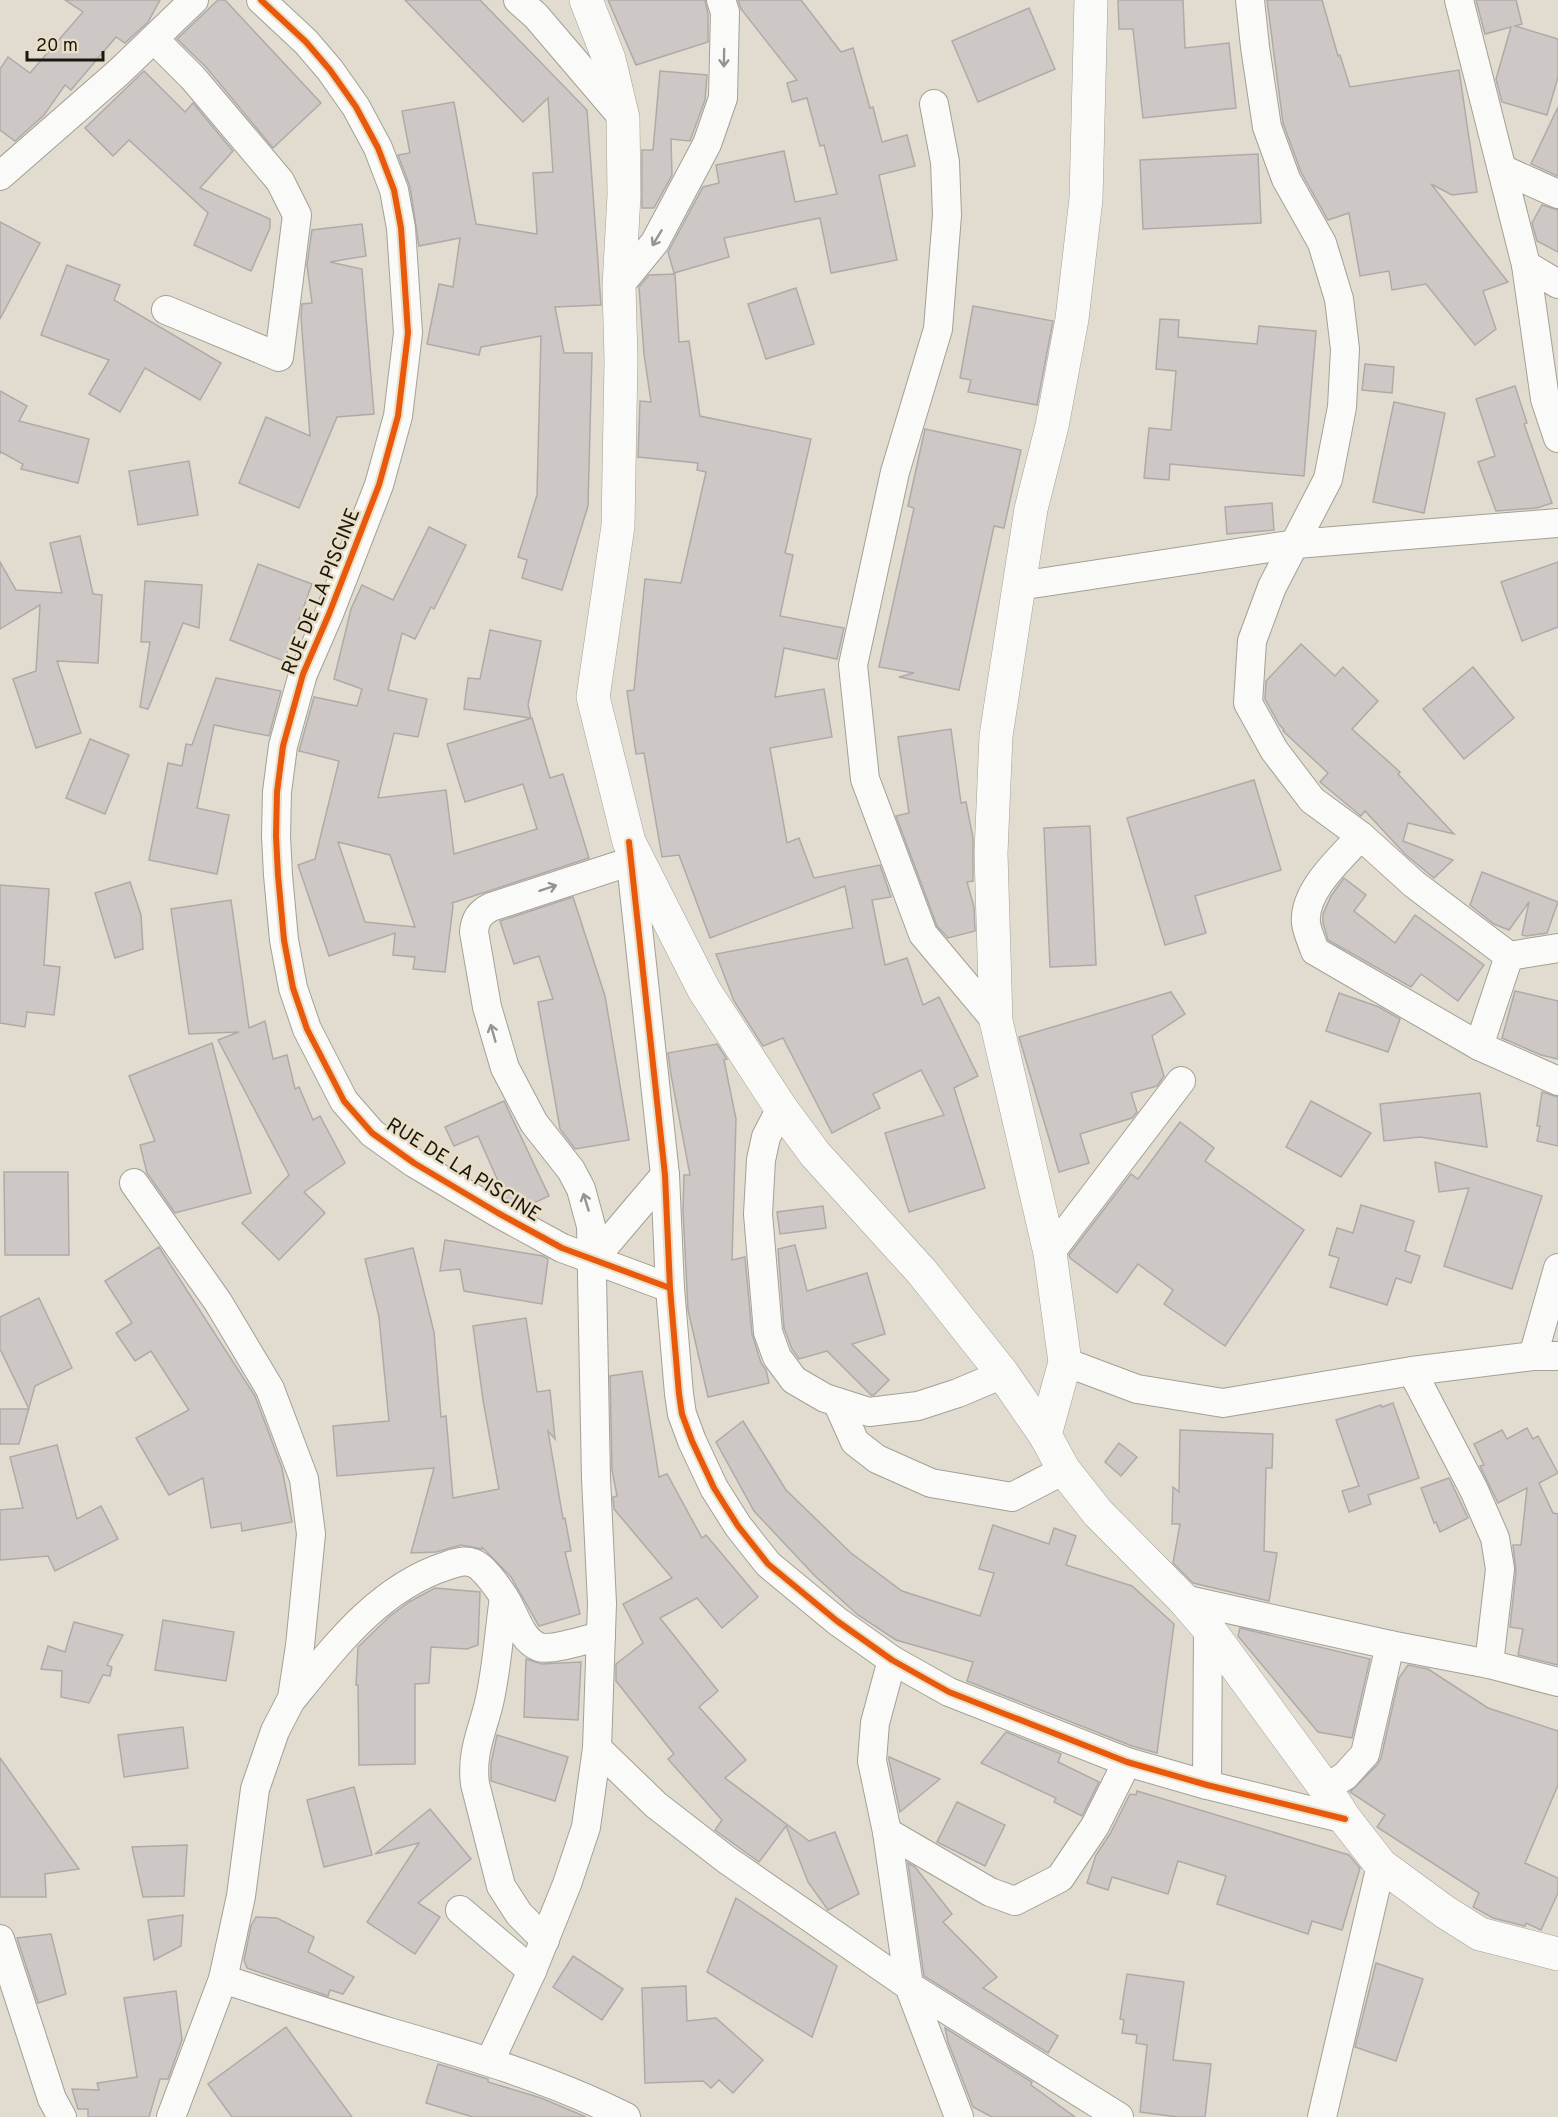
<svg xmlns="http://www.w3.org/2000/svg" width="1558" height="2117" font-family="Overpass,sans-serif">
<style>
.building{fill:#cdc8c6;stroke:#afaaa8;stroke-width:1.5;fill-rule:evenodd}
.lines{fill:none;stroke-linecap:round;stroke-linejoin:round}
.minor-casing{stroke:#a3a095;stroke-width:30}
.major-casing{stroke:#a3a095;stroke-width:34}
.minor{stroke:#fafaf8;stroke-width:28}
.major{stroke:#fafaf8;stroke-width:33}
.cycleway-casing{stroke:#e9dfc7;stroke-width:10}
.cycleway{stroke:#e8590c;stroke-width:6}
.oneway{stroke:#969490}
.labels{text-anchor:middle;stroke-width:5;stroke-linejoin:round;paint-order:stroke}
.street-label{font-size:20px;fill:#1c1810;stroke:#e9dfc7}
</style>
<rect width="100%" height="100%" fill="#e1dccf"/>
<!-- building -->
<g class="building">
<polygon points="65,0 160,0 148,22 125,43 116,37 71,90 65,85 44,115 15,141 0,130 0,69 8,57 30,73 83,12"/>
<polygon points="218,0 225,0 321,103 273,148 206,67 177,39"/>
<polygon points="405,0 480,0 587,110 601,305 555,307 564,353 592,353 588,506 562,590 522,578 527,560 518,557 537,495 541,336 481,347 479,355 427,344 439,284 453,287 460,238 419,246 410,187 398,155 410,153 402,111 454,102 476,224 537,234 533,173 553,172 548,98 523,122"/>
<polygon points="608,0 705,0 708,14 708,42 636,65"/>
<polygon points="738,0 801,0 841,52 853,48 870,108 873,107 882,142 907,135 915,166 879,175 897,260 831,273 820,218 724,238 729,257 674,273 668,252 703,187 719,183 716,165 784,151 795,202 837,194 824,145 820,146 807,98 792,102 787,83 797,80 741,9"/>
<polygon points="1118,0 1183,0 1185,48 1229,43 1236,108 1143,118 1133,29 1119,29"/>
<polygon points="1267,0 1322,0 1338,56 1340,55 1350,87 1459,70 1477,192 1452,195 1431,184 1508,282 1483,291 1496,329 1475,345 1426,284 1392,290 1389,271 1360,276 1349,213 1328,220 1301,172 1283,123"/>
<polygon points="1476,0 1516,0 1522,24 1515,26 1558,39 1558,77 1547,115 1502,102 1496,79 1511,27 1485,34"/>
<polygon points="1029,8 1055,69 978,102 952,41"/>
<polygon points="144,71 185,112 193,103 233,151 200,188 270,219 270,228 251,271 194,245 208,213 129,140 113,156 85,128"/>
<polygon points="660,71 707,75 705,100 690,141 671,139 672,175 654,208 642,208 642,150 653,150"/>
<polygon points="1558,107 1558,176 1531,164"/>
<polygon points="1258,154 1261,223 1143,229 1140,160"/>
<polygon points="1542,205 1558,210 1558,252 1537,241 1532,223"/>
<polygon points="0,222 40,243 0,319"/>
<polygon points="362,224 366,256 330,262 362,269 374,414 337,417 299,508 239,483 266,417 310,436 301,317 302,304 312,303 307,265 312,230"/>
<polygon points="67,265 120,285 114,300 221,363 200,400 145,368 120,412 89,394 109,360 41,335"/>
<polygon points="675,274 679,342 689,341 700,416 811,439 785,553 793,555 780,616 844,628 837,659 784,648 775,697 824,689 832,737 770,748 787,843 799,838 814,878 880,865 891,897 872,900 885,965 907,958 923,1005 939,997 978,1076 954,1088 985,1188 909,1212 885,1133 944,1115 921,1070 873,1094 880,1108 832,1133 783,1038 763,1046 734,1001 716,954 853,928 845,886 710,938 679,855 662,857 644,753 636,754 627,691 634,690 645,579 681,583 706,472 697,470 698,463 638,457 640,401 651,402 644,354 639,287 649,275"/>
<polygon points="796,288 814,344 766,359 748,304"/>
<polygon points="973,306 1053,321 1037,405 968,392 971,380 960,378"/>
<polygon points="1160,319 1179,320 1178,337 1257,344 1259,326 1316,331 1304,476 1170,464 1169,480 1144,478 1149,428 1171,430 1176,371 1156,369"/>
<polygon points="1365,364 1394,367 1392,393 1362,390"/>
<polygon points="1515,386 1527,423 1524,424 1552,503 1537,508 1496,511 1478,462 1495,456 1476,399"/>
<polygon points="0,391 27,406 19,421 89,439 78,483 21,469 23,464 1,452 0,454"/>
<polygon points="1394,402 1445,413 1424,513 1373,502"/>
<polygon points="925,429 1021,450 1004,528 994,526 959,690 899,677 914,673 879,667 914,508 908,506"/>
<polygon points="189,461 198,515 138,525 129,471"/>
<polygon points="1272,503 1274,530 1227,534 1225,507"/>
<path d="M429,527l37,18 -32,64 -3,-2 -16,32 -13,-6 -14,57 39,9 -9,38 -24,-4 -16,65 68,-8 8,64 83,-25 -14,-45 -58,18 -18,-58 85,-26 18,60 13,-4 26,84 -137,45 1,3 -8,66 -32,-3 2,-12 -22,-2 2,-22 -66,23 -31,-91 17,-6 24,-98 -40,-10 15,-54 43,9 5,-17 -28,-10 17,-70 11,-24 31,15zM338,842l52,13 25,72 -50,-5z"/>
<polygon points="80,536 93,594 102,595 98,663 57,661 81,733 36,748 13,679 36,671 40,605 0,629 0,562 16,590 62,593 50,543"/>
<polygon points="1558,562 1558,627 1522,641 1501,582"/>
<polygon points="258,564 312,584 284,661 230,640"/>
<polygon points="145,581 202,585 199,628 183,623 148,709 140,707 150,642 141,642"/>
<polygon points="490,630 541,641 528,705 531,718 464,709 468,678 480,679"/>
<polygon points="1301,644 1335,676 1343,667 1378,701 1352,729 1400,772 1398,774 1454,834 1408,823 1403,841 1453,860 1434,878 1406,855 1365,811 1361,816 1320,782 1328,773 1283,731 1284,730 1279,724 1265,699 1266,681"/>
<polygon points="1473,667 1514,718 1464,759 1423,709"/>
<polygon points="216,678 281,691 269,736 214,725 197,808 229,815 217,874 149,860 168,763 182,766 186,744 192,745"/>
<polygon points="951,729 961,803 966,802 973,838 973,881 967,882 974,907 975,931 948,938 937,926 896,816 909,813 898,737"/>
<polygon points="90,739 129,755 105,814 66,798"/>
<polygon points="1254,780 1281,870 1195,896 1206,933 1165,945 1127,818"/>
<polygon points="1090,826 1096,965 1050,967 1044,828"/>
<polygon points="1482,872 1558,902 1547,933 1526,936 1522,935 1529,902 1509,930 1494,924 1470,905"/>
<polygon points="1344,878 1366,895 1354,911 1395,943 1415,915 1484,965 1458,1001 1421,974 1411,987 1328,940 1323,923 1323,914 1331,896"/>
<polygon points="130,882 141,915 143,949 115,958 95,893"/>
<polygon points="0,885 49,889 44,965 60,967 54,1015 27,1012 25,1027 0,1023"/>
<polygon points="573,897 605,996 629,1140 575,1149 560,1129 538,1002 553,999 539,956 514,964 500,921"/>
<polygon points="231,900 249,1028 265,1021 273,1059 287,1055 295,1089 299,1087 313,1120 320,1116 345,1163 304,1192 325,1213 279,1260 242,1223 289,1175 218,1040 239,1032 189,1034 171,909"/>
<polygon points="1515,991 1558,1001 1558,1059 1541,1055 1502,1038"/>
<polygon points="1171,992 1185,1014 1152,1036 1164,1076 1157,1086 1131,1093 1137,1112 1132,1118 1080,1134 1089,1163 1059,1172 1019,1037"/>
<polygon points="1339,993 1379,1007 1400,1019 1388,1052 1326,1031"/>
<polygon points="212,1043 251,1193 175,1213 147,1173 140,1145 155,1141 129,1076"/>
<polygon points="717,1044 727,1059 724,1060 736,1119 732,1260 745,1257 752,1334 761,1363 766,1370 769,1383 708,1397 688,1310 683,1210 684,1175 690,1175 671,1075 668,1053"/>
<polygon points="1542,1092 1558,1097 1558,1146 1537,1141 1540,1126 1537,1126"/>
<polygon points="1480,1093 1487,1147 1420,1137 1384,1141 1380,1104"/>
<polygon points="504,1101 549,1196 523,1208 506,1199 478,1136 454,1146 445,1127"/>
<polygon points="1311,1101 1371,1133 1341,1177 1286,1147"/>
<polygon points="1180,1122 1214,1148 1205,1161 1304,1230 1225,1346 1164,1304 1173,1290 1138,1264 1117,1293 1070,1258 1069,1255 1131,1174 1138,1179"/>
<polygon points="1435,1162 1542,1196 1512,1289 1444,1266 1469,1188 1439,1192"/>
<polygon points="4,1172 68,1172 69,1255 5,1255"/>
<polygon points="1361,1205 1414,1221 1405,1251 1420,1256 1411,1283 1396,1278 1387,1305 1330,1287 1339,1258 1329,1255 1337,1228 1353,1233"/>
<polygon points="823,1206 826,1228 780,1234 777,1212"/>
<polygon points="445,1240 543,1256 548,1259 542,1304 464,1291 460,1269 440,1271"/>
<polygon points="795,1245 807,1291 867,1273 885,1334 852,1344 889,1380 874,1395 871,1395 827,1351 799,1359 792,1349 784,1328 778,1249"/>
<polygon points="159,1247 255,1396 282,1468 292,1522 242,1531 241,1523 211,1528 203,1478 169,1495 136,1438 189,1410 151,1351 135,1361 116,1333 132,1323 105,1281"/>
<polygon points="413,1248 434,1332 441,1417 446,1416 453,1498 499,1489 483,1400 473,1326 526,1318 537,1392 550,1390 555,1439 548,1431 563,1519 565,1518 571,1551 565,1552 580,1614 539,1626 511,1577 482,1547 482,1549 461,1545 436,1552 411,1553 434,1468 337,1476 333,1426 389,1421 379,1317 365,1259"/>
<polygon points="39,1298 72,1368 35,1386 19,1444 0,1444 0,1409 29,1409 0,1349 0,1317"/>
<polygon points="642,1371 659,1477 667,1474 702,1538 706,1535 758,1597 722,1628 697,1598 660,1618 718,1691 699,1707 746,1760 725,1778 809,1841 835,1832 859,1894 828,1910 808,1882 786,1826 759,1862 715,1830 722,1820 668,1759 674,1754 616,1681 616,1664 643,1643 623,1604 672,1578 614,1509 613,1497 617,1496 612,1470 610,1376"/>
<polygon points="1393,1403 1419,1478 1368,1495 1371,1504 1349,1512 1342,1491 1359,1486 1336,1420 1381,1405 1382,1407"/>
<polygon points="743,1421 786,1490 851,1553 902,1591 980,1616 994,1573 979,1569 993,1525 1049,1544 1054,1528 1076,1536 1066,1565 1132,1586 1174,1624 1157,1753 1132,1746 967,1681 973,1662 896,1640 858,1615 815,1576 754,1511 716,1442"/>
<polygon points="1527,1428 1533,1439 1538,1436 1558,1473 1539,1483 1553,1513 1558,1514 1558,1665 1518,1655 1523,1629 1510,1627 1516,1571 1513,1545 1521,1545 1527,1488 1498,1503 1480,1466 1484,1465 1474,1444 1502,1430 1507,1439"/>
<polygon points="1180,1430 1273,1434 1272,1468 1266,1468 1264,1551 1277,1553 1269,1601 1193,1583 1173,1563 1180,1524 1172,1524 1173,1487 1179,1492"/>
<polygon points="1119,1443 1137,1457 1121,1476 1105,1462"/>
<polygon points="57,1445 77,1519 101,1506 118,1539 55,1571 48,1556 0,1560 0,1510 23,1508 10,1457"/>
<polygon points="1449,1478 1468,1518 1440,1532 1436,1522 1434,1523 1421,1488"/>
<polygon points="435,1588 480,1592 478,1645 467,1649 431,1647 429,1683 415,1684 415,1764 359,1765 358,1685 356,1685 358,1647 390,1616 409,1602"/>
<polygon points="163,1620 234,1632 226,1681 155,1670"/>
<polygon points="74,1622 123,1635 107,1665 112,1667 110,1676 103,1675 89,1703 61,1697 62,1671 41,1669 48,1646 65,1652"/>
<polygon points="1240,1628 1370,1659 1352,1738 1318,1732 1238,1636"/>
<polygon points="526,1659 542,1664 581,1662 578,1720 524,1717"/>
<polygon points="1408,1665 1428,1669 1488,1708 1558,1731 1558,1785 1525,1863 1558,1878 1558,1893 1541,1930 1526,1923 1525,1926 1493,1918 1473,1907 1479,1893 1377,1827 1385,1815 1350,1792 1377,1765 1381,1758 1399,1678"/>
<polygon points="183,1727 188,1768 124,1777 118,1735"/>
<polygon points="1006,1732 1061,1754 1058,1762 1099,1782 1082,1816 1054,1802 1056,1798 981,1763"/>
<polygon points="497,1735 568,1757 555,1801 491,1781 491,1763"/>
<polygon points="889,1757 940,1779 900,1812 889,1760"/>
<polygon points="0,1758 79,1869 45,1874 46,1897 0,1897"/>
<polygon points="354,1787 372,1855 324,1867 307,1800"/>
<polygon points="1137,1791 1349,1855 1360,1868 1342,1930 1312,1921 1308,1934 1217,1904 1226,1876 1178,1861 1168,1894 1112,1877 1108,1890 1087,1883 1096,1855 1110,1834 1130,1794 1136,1795"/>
<polygon points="957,1802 1005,1825 985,1866 937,1842"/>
<polygon points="430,1809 471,1859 418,1903 440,1917 415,1954 367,1922 419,1843 375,1854"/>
<polygon points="187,1845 184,1896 143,1897 132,1847"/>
<polygon points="908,1863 915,1867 952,1914 943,1922 997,1977 983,1988 1058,2036 1048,2053 924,1976"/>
<polygon points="736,1898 837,1966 812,2037 707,1972"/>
<polygon points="183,1915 181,1946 154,1960 148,1920"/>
<polygon points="256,1917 277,1918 314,1937 308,1952 354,1977 343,1994 330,1990 328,1996 247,1968 244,1960 251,1926"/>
<polygon points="51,1934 66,1994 38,2003 17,1938"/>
<polygon points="573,1956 623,1989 602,2020 553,1987"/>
<polygon points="1376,1963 1423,1979 1396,2061 1355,2047"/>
<polygon points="1127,1974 1184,1982 1173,2060 1211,2064 1205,2117 1178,2117 1140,2112 1147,2045 1136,2043 1137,2035 1122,2033 1124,2020 1120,2019"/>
<polygon points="686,1986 687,2021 716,2018 763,2060 733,2093 719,2080 711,2088 703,2081 645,2083 642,1988"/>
<polygon points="176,1991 182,2040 168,2079 160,2079 149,2117 88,2117 88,2109 78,2109 72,2089 99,2090 97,2083 137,2077 124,1998"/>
<polygon points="286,2027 352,2117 232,2117 208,2084"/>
<polygon points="945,2028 1032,2082 1031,2085 1075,2117 992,2117 973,2107 948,2042"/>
<polygon points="438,2064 488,2079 488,2082 541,2098 586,2117 473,2117 426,2103"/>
</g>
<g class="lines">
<defs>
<g id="minor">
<polyline points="261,0 306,42 330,70 356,107 378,148 394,190 401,228 408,333 398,416 379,485 329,614 303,674 283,746 277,792 276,836 278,875 284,940 293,988 307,1029 344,1101 372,1133 414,1163 498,1213 562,1248 670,1288"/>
<polyline points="518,0 536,16 623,118"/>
<polyline points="1250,0 1255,47 1267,127 1286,179 1322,243 1339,299 1345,349 1342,407 1328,479 1272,587 1252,641 1248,703 1274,750 1312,800 1361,836 1414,884 1509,956 1479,1046 1558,1081"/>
<polyline points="1459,0 1526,265 1545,399 1558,438"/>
<polyline points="154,39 193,78 280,181 297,215 279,357 166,310"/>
<polyline points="934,104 945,162 947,215 938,329 895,472 853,665 865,779 923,934 996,1021"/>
<polyline points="1502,169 1558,194"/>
<polyline points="0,176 119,72 194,0"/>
<polyline points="1526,265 1558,284"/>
<polyline points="619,286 655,242 707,144 723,98 725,12 721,0"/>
<polyline points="1019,586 1296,544 1558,523"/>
<path d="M1361,836c-21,23 -58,55 -55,87 1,9 6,19 9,28l164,95"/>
<polyline points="629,845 665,1175 670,1288 679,1394 682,1414 692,1441 714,1488 738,1526 768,1564 837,1621 892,1660 949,1692 1127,1762 1207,1785 1345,1819"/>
<polyline points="1509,956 1558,948"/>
<polyline points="781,1108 766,1137 761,1160 758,1214 768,1332 777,1357 794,1380 825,1398 869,1412 918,1406 958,1393 1003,1374"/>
<polyline points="134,1183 218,1302 270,1389 304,1479 311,1534 300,1646 292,1698 275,1731 255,1789 241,1896 223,1979"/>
<polyline points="1050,1253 1181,1081"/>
<polyline points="593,1260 665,1175"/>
<polyline points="1533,1356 1558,1268"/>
<polyline points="1065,1362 1137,1389 1223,1403 1412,1371 1533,1356 1558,1356"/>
<polyline points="1412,1371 1474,1490 1495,1538 1500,1569 1489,1664"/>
<polyline points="837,1402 855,1442 877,1459 931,1483 1012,1497 1064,1470"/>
<path d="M504,1597c-5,35 -7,72 -15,106 -7,29 -18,49 -14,81l26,102 18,28 26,26"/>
<polyline points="1183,1599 1390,1645 1489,1664 1558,1682"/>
<path d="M293,1698c43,-53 86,-110 153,-132 12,-4 23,-8 34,1 9,8 19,22 26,33 9,15 15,40 33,47 11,4 50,-8 62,-11"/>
<polyline points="597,1748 656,1805 727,1860 909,1986 959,2117"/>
<polyline points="1207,1785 1208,1628"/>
<polyline points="1325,1788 1345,1776 1365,1754 1390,1645"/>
<polyline points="887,1832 872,1761 875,1723 892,1660"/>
<polyline points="460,1910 532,1971"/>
<polyline points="0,1939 52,2099 62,2117"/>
<path d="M490,2061l42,-90 35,-87 19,-57 11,-79 5,-145 -6,-125 -5,-252 -10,-37 -10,-19 -37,-47 -29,-55 -18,-61 -13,-75c1,-12 5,-19 17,-25l138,-45"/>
<path d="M171,2117l52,-138c55,18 110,36 166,53 80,23 162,47 237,85"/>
<polyline points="1119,2117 909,1986 887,1832 990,1892 1015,1901 1060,1878 1095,1826 1127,1762"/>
<polyline points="1322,2117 1381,1865"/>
</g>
<g id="major">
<polyline points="586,0 609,59 623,118 624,195 619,286 621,360 618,526 593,697 629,842 704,990 781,1108 815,1154 922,1272 1003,1374 1045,1435 1064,1470 1098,1513 1183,1599 1208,1628 1325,1788 1345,1819 1381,1865 1445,1912 1480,1934 1558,1954"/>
<polyline points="1045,1435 1065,1362 1050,1253 996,1021 991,853 996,736 1019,586 1031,509 1052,426 1072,319 1086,199 1091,0"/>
</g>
</defs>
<!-- minor casing -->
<use href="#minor" class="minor-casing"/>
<!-- major casing -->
<use href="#major" class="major-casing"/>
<!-- minor -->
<use href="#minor" class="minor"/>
<!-- major -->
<use href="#major" class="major"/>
<defs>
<g id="cycleway">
<polyline points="261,0 306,42 330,70 356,107 378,148 394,190 401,228 408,333 398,416 379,485 329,614 303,674 283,746 277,792 276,836 278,875 284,940 293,988 307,1029 344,1101 372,1133 414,1163 498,1213 562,1248 670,1288"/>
<polyline points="629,842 665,1175 670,1288 679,1394 682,1414 692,1441 714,1488 738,1526 768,1564 837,1621 892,1660 949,1692 1127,1762 1207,1785 1345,1819"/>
</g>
</defs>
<!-- cycleway casing -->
<use href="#cycleway" class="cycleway-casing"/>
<!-- cycleway -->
<use href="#cycleway" class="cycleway"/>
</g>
<!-- one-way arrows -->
<defs><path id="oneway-shaft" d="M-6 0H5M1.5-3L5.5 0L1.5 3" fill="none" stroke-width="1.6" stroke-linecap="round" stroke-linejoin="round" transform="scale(1.5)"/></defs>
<g class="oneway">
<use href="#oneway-shaft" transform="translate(724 58) rotate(91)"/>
<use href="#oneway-shaft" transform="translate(657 238) rotate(121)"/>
<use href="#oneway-shaft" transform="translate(548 888) rotate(-18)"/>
<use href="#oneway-shaft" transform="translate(493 1033) rotate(-106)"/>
<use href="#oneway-shaft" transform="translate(586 1202) rotate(-107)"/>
</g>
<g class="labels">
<!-- street labels -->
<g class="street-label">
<text transform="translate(320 591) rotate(-68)" y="7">RUE DE LA PISCINE</text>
<text transform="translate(464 1169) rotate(32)" y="7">RUE DE LA PISCINE</text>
</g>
</g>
<!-- scale -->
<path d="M27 51v9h76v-9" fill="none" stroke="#1c1810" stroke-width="3"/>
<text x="36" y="51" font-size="18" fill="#1c1810" stroke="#e9dfc7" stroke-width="4.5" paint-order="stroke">20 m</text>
</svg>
